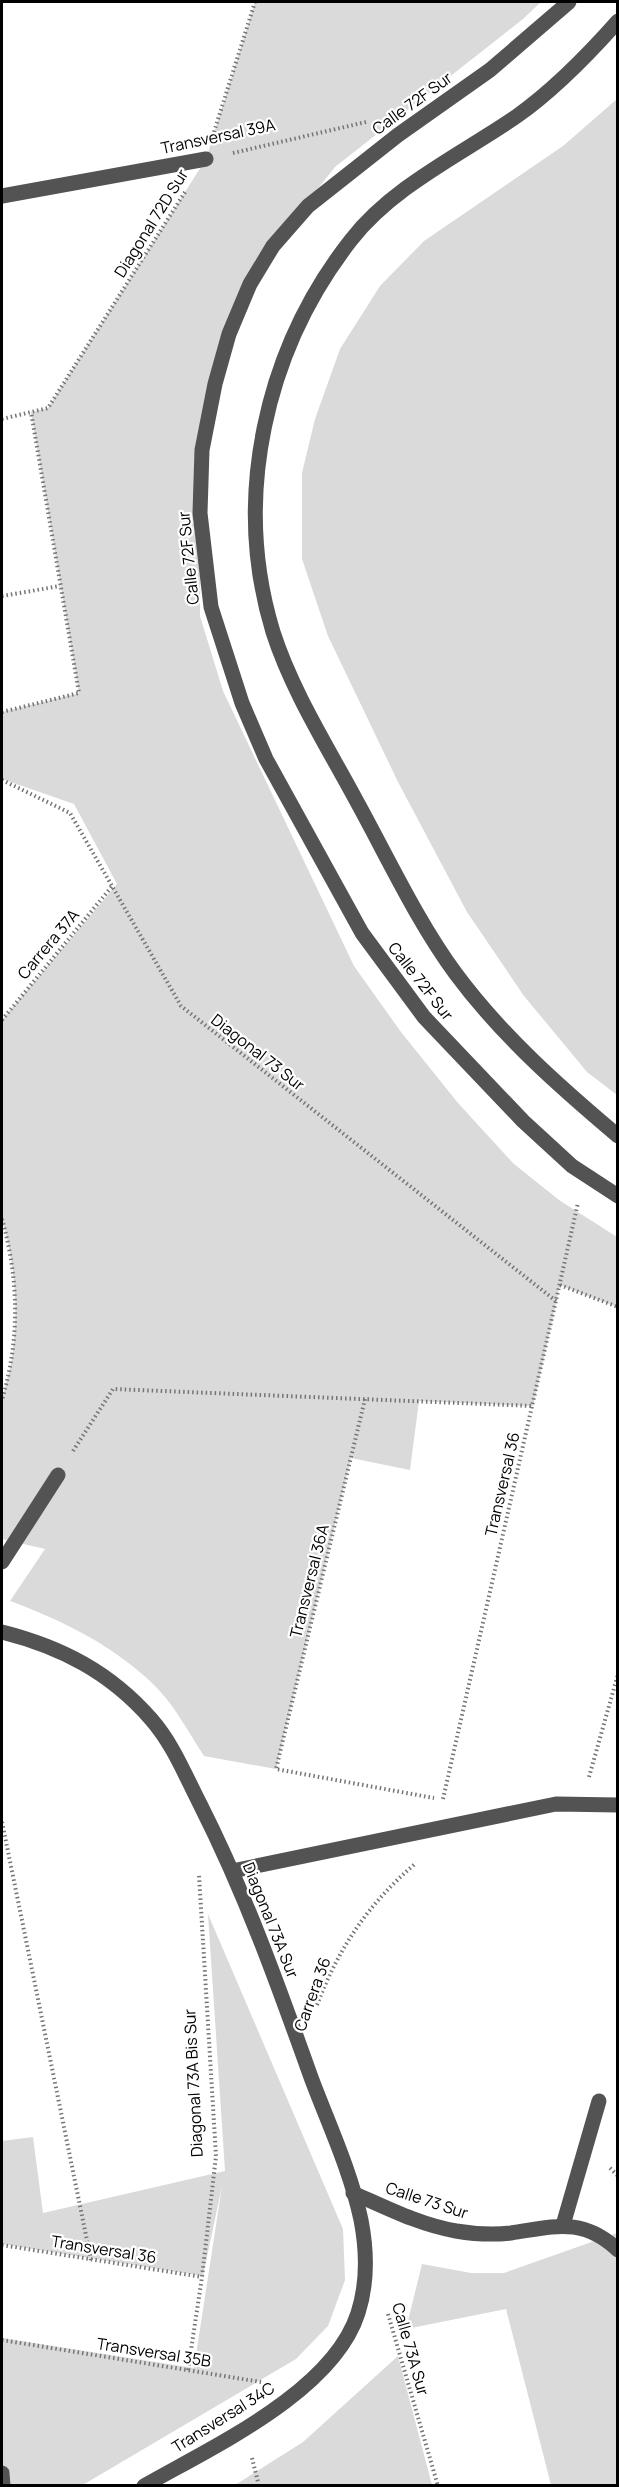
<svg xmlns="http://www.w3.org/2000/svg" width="619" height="2487" font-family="Manrope,sans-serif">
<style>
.green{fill:#dadada}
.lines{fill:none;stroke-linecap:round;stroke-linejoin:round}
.path{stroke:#757575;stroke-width:4;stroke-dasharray:1.5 3;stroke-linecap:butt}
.minor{stroke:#535353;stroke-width:15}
.labels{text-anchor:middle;stroke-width:4.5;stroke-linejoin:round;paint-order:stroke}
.street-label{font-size:16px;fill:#000;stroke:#fff}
</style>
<rect width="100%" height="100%" fill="#fff"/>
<!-- green -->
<g class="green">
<path d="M255,2h286l-18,17 -188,148 -49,62 -35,64 -42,108 -8,78 -1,137 23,75 131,275 47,66 57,71 56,61 45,36 58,37v70l-57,-22 -27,121 -114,-5 -9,69 -59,-12 -75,311 -72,-13c-17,-26 -31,-54 -54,-75 -41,-38 -89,-61 -140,-80l35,-52 -43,-10c0,-45 -2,-91 0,-136 1,-15 8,-30 10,-45 7,-48 3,-93 -10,-139v-199l115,-136 -43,-80 -72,-25v-67l77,-19 -48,-281 17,-4 158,-249z"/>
<polygon points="617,99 617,1095 587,1072 524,996 467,912 398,782 328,636 302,559 302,473 315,419 340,349 380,286 424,241 563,146"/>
<polygon points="208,1914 343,2229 345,2280 328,2326 296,2359 81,2486 2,2485 2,2338 194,2368 222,2186 203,2276 2,2244 2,2141 33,2137 43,2213 225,2171"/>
<polygon points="617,2233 617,2485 551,2485 506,2309 406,2329 422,2264 471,2273 504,2273"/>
<polygon points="398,2356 432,2485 235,2485 303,2442"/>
</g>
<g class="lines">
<!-- path -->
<g class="path">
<polyline points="214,132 255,2"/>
<polyline points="233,153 366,122"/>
<polyline points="2,419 48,408 185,192"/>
<polyline points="2,596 60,586"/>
<polyline points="2,712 79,693 31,412"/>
<polyline points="2,780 70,813 181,1006 556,1301"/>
<polyline points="2,1020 113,885"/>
<path d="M2,1219c17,61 18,120 0,181"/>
<polyline points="560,1285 618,1307"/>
<polyline points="365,1399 276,1769 434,1798"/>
<polyline points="73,1451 113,1389 533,1406"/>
<polyline points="589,1777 618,1674"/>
<polyline points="443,1799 578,1203"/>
<polyline points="2,1822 91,2260"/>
<path d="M317,2005c22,-58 52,-102 99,-142"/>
<polyline points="610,2168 618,2176"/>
<polyline points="2,2245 202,2277"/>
<polyline points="388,2314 438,2486"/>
<polyline points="2,2340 261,2382"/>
<polyline points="188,2370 202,2277 216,2156 199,1875"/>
<polyline points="252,2458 259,2486"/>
</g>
<!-- minor -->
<g class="minor">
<polyline points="569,2 490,70 398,135 308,206 273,246 250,284 229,334 215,384 202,450 200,513 211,607 242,703 266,759 362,933 424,1017 523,1121 572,1166 618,1196"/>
<path d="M618,21c-31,35 -63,68 -101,95 -55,38 -124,70 -166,124 -86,110 -119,258 -78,392 19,59 54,114 83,168 32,58 61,121 100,174 46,62 104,113 162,162"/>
<polyline points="2,196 206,159"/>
<polyline points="2,1562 58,1475"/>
<path d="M2,1632c59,15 108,40 149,87 22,25 34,56 49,85 46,91 78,181 112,276 17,45 39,92 49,140 6,31 7,62 -3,93 -25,79 -146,134 -214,173"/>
<polyline points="232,1871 556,1804 618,1805"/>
<path d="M353,2193c32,14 67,32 103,38 18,3 37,4 55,2 42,-6 71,-17 107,17"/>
<polyline points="563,2225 599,2101"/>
<polyline points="2,2473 3,2486"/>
</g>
</g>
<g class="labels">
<!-- street labels -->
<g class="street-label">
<text transform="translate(412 103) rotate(-36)" y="6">Calle 72F Sur</text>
<text transform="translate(218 136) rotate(-12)" y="6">Transversal 39A</text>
<text transform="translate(151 223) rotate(-58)" y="6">Diagonal 72D Sur</text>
<text transform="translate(188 558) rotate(-96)" y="6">Calle 72F Sur</text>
<text transform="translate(48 944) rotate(-50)" y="6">Carrera 37A</text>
<text transform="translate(421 981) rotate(52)" y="6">Calle 72F Sur</text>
<text transform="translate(258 1052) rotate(38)" y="6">Diagonal 73 Sur</text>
<text transform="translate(502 1484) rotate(-77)" y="6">Transversal 36</text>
<text transform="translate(309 1581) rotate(-76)" y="6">Transversal 36A</text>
<text transform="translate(271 1920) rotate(68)" y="6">Diagonal 73A Sur</text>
<text transform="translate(312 1994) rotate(-70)" y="6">Carrera 36</text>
<text transform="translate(193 2083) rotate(-93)" y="6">Diagonal 73A Bis Sur</text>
<text transform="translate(427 2200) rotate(18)" y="6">Calle 73 Sur</text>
<text transform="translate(104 2249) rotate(9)" y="6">Transversal 36</text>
<text transform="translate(411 2349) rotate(74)" y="6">Calle 73A Sur</text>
<text transform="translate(154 2352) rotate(9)" y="6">Transversal 35B</text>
<text transform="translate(223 2417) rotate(-32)" y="6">Transversal 34C</text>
</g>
</g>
<!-- border -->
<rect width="619" height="2487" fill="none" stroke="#000000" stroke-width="6"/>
</svg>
